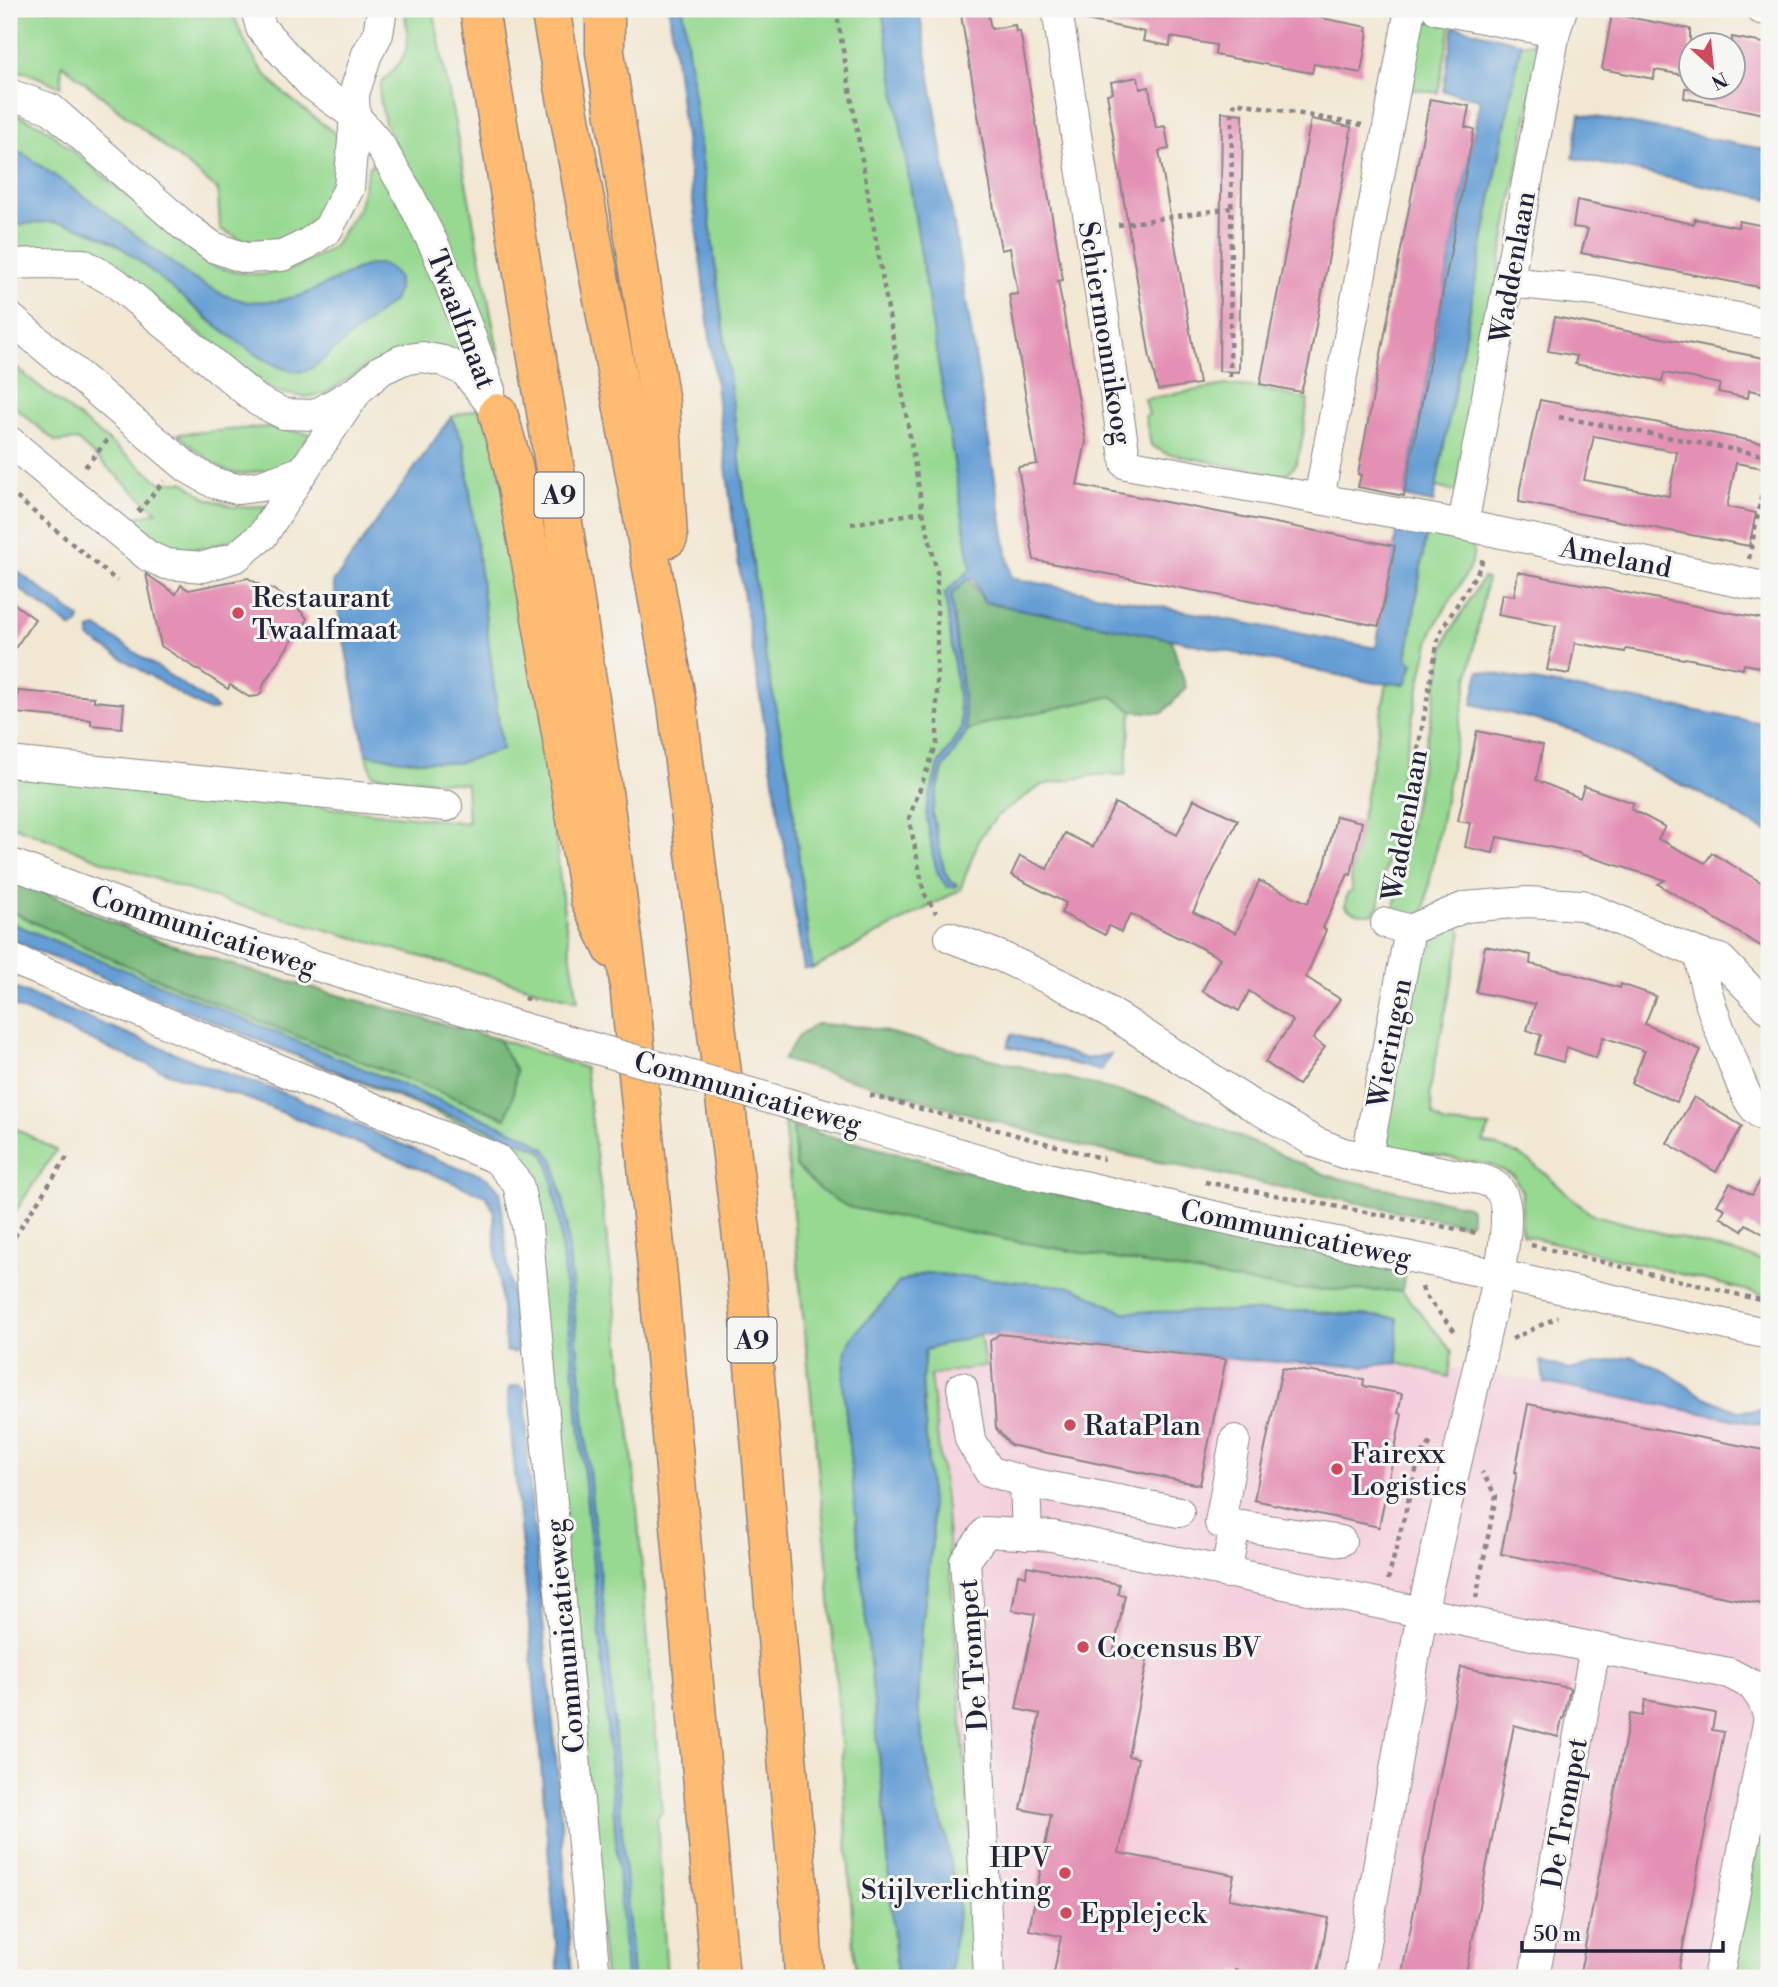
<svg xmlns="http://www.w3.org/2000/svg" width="1778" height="1987" font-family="'Libre Bodoni',serif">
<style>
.built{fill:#f4cfdd}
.green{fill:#97d991;stroke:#5c7e66;stroke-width:2}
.forest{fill:#79b97b;stroke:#4e6e5b;stroke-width:2}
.water{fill:#659ed4;stroke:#446088;stroke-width:2}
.building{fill:#e490b4;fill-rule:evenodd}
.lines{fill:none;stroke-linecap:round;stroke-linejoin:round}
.minor-casing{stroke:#8a8486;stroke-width:32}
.highway-casing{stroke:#8a8486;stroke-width:41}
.path{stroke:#8a8486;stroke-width:4.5;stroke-dasharray:5 5;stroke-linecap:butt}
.minor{stroke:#fff;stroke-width:30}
.highway{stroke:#ffbb71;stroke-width:38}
.minor-bridge-casing{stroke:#8a8486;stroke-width:32;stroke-linecap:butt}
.path-bridge{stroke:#8a8486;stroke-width:4.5;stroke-dasharray:5 5;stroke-linecap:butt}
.minor-bridge{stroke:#fff;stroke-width:30}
.poi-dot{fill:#d1495b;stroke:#f6f6f2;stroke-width:2.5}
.labels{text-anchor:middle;stroke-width:6;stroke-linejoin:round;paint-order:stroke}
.shield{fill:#f6f6f2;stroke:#626272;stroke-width:2}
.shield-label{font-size:26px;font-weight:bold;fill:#22223b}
.street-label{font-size:28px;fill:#22223b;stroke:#f6f6f2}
.poi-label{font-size:28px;fill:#22223b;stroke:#f6f6f2;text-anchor:start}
</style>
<rect width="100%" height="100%" fill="#f6f6f2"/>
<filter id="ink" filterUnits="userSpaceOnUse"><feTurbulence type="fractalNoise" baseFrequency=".0143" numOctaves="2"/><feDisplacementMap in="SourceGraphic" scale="14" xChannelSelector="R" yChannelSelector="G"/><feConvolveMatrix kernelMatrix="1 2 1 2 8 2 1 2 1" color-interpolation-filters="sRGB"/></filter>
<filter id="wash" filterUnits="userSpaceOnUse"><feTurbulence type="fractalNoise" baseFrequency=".00686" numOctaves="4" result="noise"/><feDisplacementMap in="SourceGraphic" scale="28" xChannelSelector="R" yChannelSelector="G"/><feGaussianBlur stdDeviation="1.57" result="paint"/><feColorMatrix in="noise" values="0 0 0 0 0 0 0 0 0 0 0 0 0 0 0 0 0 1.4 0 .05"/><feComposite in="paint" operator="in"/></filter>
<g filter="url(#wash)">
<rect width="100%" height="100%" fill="#f2e7d2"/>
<!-- built -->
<polygon class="built" points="1003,1298 1769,1417 1769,1978 917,1978 912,1315"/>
<!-- green -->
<g class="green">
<path d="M20,9h211c7,18 15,37 26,54 18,28 54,51 80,72l4,35 -12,35 -29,28 -33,9 -25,-2 -22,-11 -2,-39 -156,-126 -1,23 -35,-15 -17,-1v-47z"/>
<path d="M404,9h29l76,400 -19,-52 -105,-234c-2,-11 -8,-28 -4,-39 3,-6 11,-11 15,-17 16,-17 12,-37 8,-58z"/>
<polygon points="683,9 882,9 971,569 945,593 962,727 938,766 926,811 933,856 950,881 944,870 932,812 943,769 967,732 980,725 1112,696 1132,711 1125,775 1095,775 1042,785 997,816 979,839 960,890 812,969 789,776 763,644"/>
<polygon points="1430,21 1451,25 1438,93 1407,88 1418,30 1425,23"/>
<polygon points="1533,38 1539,54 1457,492 1436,487 1521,43 1532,44"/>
<path d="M9,111l35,16 169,139 23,6 25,3 37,-8 35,-20 25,-38 11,-42 4,-4 34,49 61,146 -103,10 -40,26 -20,3 -28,-5 -18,-11 -139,-111 -111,-16v-28c13,-1 29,-5 43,-4 63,6 109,57 154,96 18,15 38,27 57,41l102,-93 -62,29 -26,6 -30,1 -23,-7 -34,-18 -165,-122 -16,-7z"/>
<path d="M9,362l151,120h24l22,16 28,9 33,-1 -18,27 -20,14 -3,-5c-44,16 -62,0 -97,-23l28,-7 -80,-72 -21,2 -47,-40z"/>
<path d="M1226,385l26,2 56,13c-3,15 -6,57 -15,68 -5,6 -12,7 -20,6l-108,-21 -14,-8 -6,-29 4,-1 -4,-16z"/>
<polygon points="480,408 494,441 535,652 563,906 578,1001 210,897 108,863 9,824 9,773 468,823 466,784 373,775 366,754 402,760 457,763 502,750 464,444 451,417"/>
<path d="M265,427l46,7c-17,24 -21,34 -51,37 -7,1 -16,4 -23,3 -19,-3 -45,-28 -60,-40z"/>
<path d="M1426,534l41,7c2,2 5,6 6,8 5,19 -36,65 -42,86 -22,89 -36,181 -52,271l-7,8c-11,0 -18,0 -27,-7l2,-13 5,-3 -1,-16 36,-192 19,1 7,-21 -6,-3z"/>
<polygon points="1483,578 1487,579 1424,911 1403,928 1392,918 1445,646 1449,634"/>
<path d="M9,910c160,80 330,141 496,208l11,-47 -18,-32 87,29 30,234 19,170 28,340 -5,5 10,161h-62l-79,-799 -20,-37 -497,-204z"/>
<path d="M1456,922l6,11 -29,139 -3,21 3,22 12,9 45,3 -7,15c12,4 24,7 36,13 26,14 47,41 72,59l178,48v34l-246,-61 -2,-7 1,-36 -8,-16 -23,-11 -87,-15 -14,-5 -7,-11 36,-188 5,-6z"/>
<polygon points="784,1122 793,1126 796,1166 1003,1239 1288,1289 1402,1291 1452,1351 1449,1377 1398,1363 1396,1318 1305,1311 1123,1312 1074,1287 926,1273 899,1282 881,1305 856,1332 846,1350 843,1384 884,1807 897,1978 856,1978 840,1730 826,1548"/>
<polygon points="9,1125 56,1150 9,1221"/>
<polygon points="980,1334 985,1366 930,1375 945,1499 981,1978 949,1978 959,1907 946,1840 928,1768 918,1707 922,1628 933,1534 922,1380 925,1350"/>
<polygon points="1769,1786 1769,1978 1731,1978"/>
</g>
<!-- forest -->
<g class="forest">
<polygon points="969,578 984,602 1171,639 1186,688 1163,713 1132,711 1112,696 980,725 967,732 951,595"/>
<path d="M9,876l128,57 117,39 244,67 18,32 -3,25 -7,22c-167,-66 -337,-128 -497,-208z"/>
<polygon points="816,1024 867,1027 1160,1102 1329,1176 1467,1206 1471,1209 1471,1221 1465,1225 1451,1222 1081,1146 783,1060 799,1036"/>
<polygon points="793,1127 1132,1213 1405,1272 1402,1291 1288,1289 1003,1239 848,1207 821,1191 796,1166"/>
</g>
<!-- water -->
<g class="water">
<polygon points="669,9 683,9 763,644 789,776 812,969 804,969 737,554"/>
<polygon points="882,9 919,9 1011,578 1376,648 1397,530 1426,534 1407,659 1413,663 1406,684 1374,683 1171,639 984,602 974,579 969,578 951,595 967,732 943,769 932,812 944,870 950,881 957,885 955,887 947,887 938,874 933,856 926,811 938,766 962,727 945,593 971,569"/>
<polygon points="1454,26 1521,43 1433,503 1404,497 1480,99 1443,91"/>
<polygon points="1580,114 1769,150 1769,199 1573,158"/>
<path d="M9,148l16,7 73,51 92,71 34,18 23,7 30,-1 26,-6 62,-29 14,-2 9,3 10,10v12l-5,12c-19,16 -38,32 -58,48 -8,7 -19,19 -30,22 -42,11 -155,-110 -197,-132 -17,-9 -38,-16 -57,-17 -13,-1 -29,3 -42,4z"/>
<polygon points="451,417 464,444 502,750 458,763 402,760 366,754 333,583"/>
<polygon points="9,565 80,618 78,624 72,628 9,581"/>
<polygon points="97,627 208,701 217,709 209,711 194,703 89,638 90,630"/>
<polygon points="1479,671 1769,724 1769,832 1748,822 1713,800 1606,748 1578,732 1544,722 1472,704"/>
<polygon points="9,922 528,1137 544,1148 554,1161 565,1209 592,1502 609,1655 633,1978 626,1978 602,1656 558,1214 549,1164 541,1150 507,1136 416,1103 37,951 9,939"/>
<polygon points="9,986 210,1067 295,1097 377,1134 458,1168 478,1173 490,1180 500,1190 517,1350 514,1353 506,1351 495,1243 494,1211 486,1196 254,1101 171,1074 124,1055 9,1004"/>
<polygon points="1012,1034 1087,1059 1111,1054 1101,1071 1007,1046"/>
<polygon points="926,1273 1074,1287 1123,1312 1305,1311 1397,1318 1398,1363 1366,1366 1243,1360 1068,1340 980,1334 925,1350 922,1380 933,1534 922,1628 918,1707 928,1768 946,1840 959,1907 949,1978 897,1978 884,1807 843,1384 846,1349 856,1332 881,1305 899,1282"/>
<polygon points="1631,1356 1667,1372 1700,1395 1738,1411 1769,1409 1769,1426 1544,1383 1541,1361 1569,1370"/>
<polygon points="518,1385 525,1389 528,1466 558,1777 572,1978 559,1978 528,1613 508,1397 509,1388"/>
</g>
<g id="blocks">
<!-- building -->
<g class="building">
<polygon points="960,9 987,9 991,29 1015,25 1016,32 1020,31 1063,280 1058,281 1086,442 1077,485 1395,546 1379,626 1034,560 1018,467 1037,464 1009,295 1018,294 1010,248 1001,250"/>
<polygon points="1082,9 1276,9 1367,27 1366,31 1368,32 1361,73 1314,64 1312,73 1215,55 1216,45 1171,37 1170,46 1143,41 1145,32 1081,19"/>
<polygon points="1612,14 1690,29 1690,76 1655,70 1654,79 1602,69"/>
<polygon points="1732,37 1769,44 1769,115 1684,98 1685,88 1732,88"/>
<polygon points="1138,77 1140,89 1149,87 1156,128 1165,126 1169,149 1159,151 1199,384 1158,390 1150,358 1108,105 1109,105 1107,94 1113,93 1111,82"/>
<polygon points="1430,99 1469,106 1465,127 1474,129 1404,496 1358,487 1361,475 1358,474"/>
<polygon points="1222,112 1243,114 1239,372 1219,371"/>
<polygon points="1311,119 1351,127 1350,137 1351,137 1309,363 1301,392 1260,384"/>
<polygon points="1577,200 1694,224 1695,219 1738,227 1739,221 1769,227 1769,289 1581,253 1588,229 1573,227"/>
<polygon points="1555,317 1769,359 1769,394 1749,390 1748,398 1718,392 1720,384 1692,378 1664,373 1662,381 1575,364 1577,356 1548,351"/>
<path d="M1540,400l228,44 -5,24 -27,-5 -9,44 29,6 -7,33 -230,-44 1,-14zM1594,436l83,16 -8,44 -85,-16z"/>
<polygon points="1518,572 1769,620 1769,669 1744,664 1743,669 1685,658 1684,659 1626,649 1625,652 1575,643 1569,674 1547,670 1556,626 1498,615 1502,594 1514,596"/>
<polygon points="146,574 176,594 181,585 189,590 248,578 270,591 271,588 292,602 307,618 305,628 298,631 264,683 261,694 258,696 249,697 230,685 228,689 161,646"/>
<polygon points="9,600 35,619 9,657"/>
<polygon points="18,691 94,697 94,701 124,704 122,728 91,725 91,720 16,713"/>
<polygon points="1477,731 1543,745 1536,780 1580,798 1584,786 1634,803 1631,809 1665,827 1658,839 1705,863 1712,853 1769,887 1769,951 1658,884 1665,880 1580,854 1580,853 1497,837 1493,853 1465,847 1470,823 1458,821"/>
<polygon points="1194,799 1238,820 1193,912 1236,933 1259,881 1308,903 1325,865 1336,816 1362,822 1351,875 1348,874 1323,928 1326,930 1306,977 1340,999 1313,1039 1325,1047 1298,1085 1265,1062 1293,1021 1249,991 1239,1011 1202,991 1220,958 1180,937 1179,938 1131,914 1121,932 1109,926 1105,935 1061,913 1066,903 1011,875 1020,856 1047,869 1065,833 1093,847 1115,803 1177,835"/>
<polygon points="1485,946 1531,955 1530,964 1567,972 1620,988 1621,984 1656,996 1645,1024 1701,1050 1677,1102 1631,1083 1645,1051 1603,1037 1596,1058 1567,1047 1563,1062 1535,1054 1541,1035 1527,1030 1535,1004 1476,992"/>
<polygon points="1694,1097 1742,1126 1716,1172 1667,1143"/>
<polygon points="1769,1165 1769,1237 1746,1224 1742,1231 1720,1217 1725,1209 1717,1205 1730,1183 1752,1195"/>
<polygon points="999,1334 1226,1359 1200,1485 1010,1445 996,1428 990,1341"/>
<polygon points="1282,1368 1364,1379 1363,1386 1402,1394 1398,1413 1402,1414 1379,1527 1254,1500"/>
<polygon points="1528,1404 1769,1451 1769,1591 1767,1605 1501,1554 1517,1472 1515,1472"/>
<polygon points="1027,1566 1119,1584 1118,1594 1125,1595 1113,1654 1147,1661 1128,1756 1138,1758 1119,1853 1234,1875 1229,1899 1328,1918 1317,1978 1279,1978 1235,1970 1234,1978 1053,1978 1061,1936 1029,1930 1051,1815 1021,1809 1040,1714 1016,1709 1035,1614 1012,1610 1018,1574 1026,1576"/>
<polygon points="1461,1667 1570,1688 1564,1718 1562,1718 1558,1737 1514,1725 1465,1978 1401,1978"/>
<polygon points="1645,1700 1715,1713 1712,1730 1724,1732 1677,1978 1579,1978 1630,1714 1642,1716"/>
</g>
</g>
</g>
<g filter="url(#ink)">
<use href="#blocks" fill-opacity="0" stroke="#8a8486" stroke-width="2"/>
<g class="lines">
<defs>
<g id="minor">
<polyline points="256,9 261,28 311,84 355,116 379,144 408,193 436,249 468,329 490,390"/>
<polyline points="1057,9 1126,464 1319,499"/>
<polyline points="1410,9 1319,499 1463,525 1769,588"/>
<polyline points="1437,9 1555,32"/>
<polyline points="1761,9 1769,10"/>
<polyline points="9,94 51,109 183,225 213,247 245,258 282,256 307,244 328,229 349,188 355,116 354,94 367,54 378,34 382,9"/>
<polyline points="9,264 42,263 83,264 116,283 258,401 284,414 315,415 351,394"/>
<polyline points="1509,282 1596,291 1769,324"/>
<polyline points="9,317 188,468 214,483 237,489 261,486 303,471 358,390 381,370 402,360 422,357 443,361 465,371 498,413"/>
<polyline points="9,441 148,556 166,564 204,567 236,557 263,535 303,471"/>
<polyline points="1463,525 1555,32 1562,9"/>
<polyline points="9,762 447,806"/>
<polyline points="9,863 157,918 534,1031"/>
<polyline points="1386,923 1410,930 1465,907 1527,902 1582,905 1700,954 1720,959 1769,1009"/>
<path d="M950,937l52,20 70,33 50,30 128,84 65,38 28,11 136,26c5,1 11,3 15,6 22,14 8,68 5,90l-77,338 -63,365"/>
<path d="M1700,954c3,36 18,72 32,106 6,15 11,32 20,45 4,6 11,11 17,13"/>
<polyline points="9,958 497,1159 518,1184 527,1226 595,1978"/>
<polyline points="845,1120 1022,1172 1253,1225 1499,1275 1769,1334"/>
<polyline points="1367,1156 1410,930"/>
<polyline points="962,1387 970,1439 989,1471 1025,1482 1179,1512"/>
<polyline points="1235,1440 1220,1523 1235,1525"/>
<polyline points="1025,1482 1027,1535"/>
<polyline points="1226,1573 1235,1525 1341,1541"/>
<polyline points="989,1978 978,1744 965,1561 986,1532 1052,1536 1595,1648 1729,1673 1752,1685 1762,1699 1769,1716"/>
<polyline points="1534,1978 1595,1648"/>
<polyline points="1718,1978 1769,1718"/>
</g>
<g id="highway">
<polyline points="479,9 547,418 594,726 629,983 658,1277 720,1978"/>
<polyline points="550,9 677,704 746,1271 801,1922 804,1978"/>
<polyline points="605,9 605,52 660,403 668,538"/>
<polyline points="498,413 513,466 537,594 590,900 613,949"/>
</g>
</defs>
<!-- minor casing -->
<use href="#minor" class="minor-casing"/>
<!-- highway casing -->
<use href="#highway" class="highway-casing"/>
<!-- path -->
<g class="path">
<polyline points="836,9 923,512 937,572 937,743 909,818 924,893 936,913"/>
<polyline points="1118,225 1231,208"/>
<polyline points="1230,377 1232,114 1235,102 1362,125"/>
<polyline points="1559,417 1769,456"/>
<polyline points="85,467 111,436"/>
<polyline points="9,491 117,581"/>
<polyline points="138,512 164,481"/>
<polyline points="851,524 923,512"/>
<polyline points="1749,559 1769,457"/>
<polyline points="1391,898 1439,634 1481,566 1483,556"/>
<polyline points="870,1095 1104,1159"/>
<polyline points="1205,1182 1478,1233"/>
<polyline points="9,1245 69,1154"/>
<polyline points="1531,1245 1769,1302"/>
<polyline points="1422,1287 1424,1294 1456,1333"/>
<polyline points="1512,1339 1558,1317"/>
<polyline points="1388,1580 1419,1459 1431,1442"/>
<polyline points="1476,1598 1496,1496 1482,1472"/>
</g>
<!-- minor -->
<use href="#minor" class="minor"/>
<!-- highway -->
<use href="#highway" class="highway"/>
<defs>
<polyline id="minor-bridge" points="534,1031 845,1120"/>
</defs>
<!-- minor-bridge casing -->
<use href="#minor-bridge" class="minor-bridge-casing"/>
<!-- path-bridge -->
<polyline class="path-bridge" points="524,998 534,1001"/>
<!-- minor-bridge -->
<use href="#minor-bridge" class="minor-bridge"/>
</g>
</g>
<!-- markers -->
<g class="poi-dot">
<circle cx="238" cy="613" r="7"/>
<circle cx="1070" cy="1425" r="7"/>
<circle cx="1337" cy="1469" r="7"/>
<circle cx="1083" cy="1647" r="7"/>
<circle cx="1065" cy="1873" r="7"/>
<circle cx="1066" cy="1913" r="7"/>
</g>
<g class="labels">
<!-- shield labels -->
<g class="shield">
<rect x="534.5" y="472.5" width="49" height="45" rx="5"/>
<rect x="727.5" y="1317.5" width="49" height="45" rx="5"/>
</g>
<g class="shield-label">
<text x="559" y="504">A9</text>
<text x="752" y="1349">A9</text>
</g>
<!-- street labels -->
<g class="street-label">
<text transform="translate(1512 267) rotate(-80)" y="10">Waddenlaan</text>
<text transform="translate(462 319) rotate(69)" y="10">Twaalfmaat</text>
<text transform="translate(1106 333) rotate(81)" y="10">Schiermonnikoog</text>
<text transform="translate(1616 557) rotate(11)" y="10">Ameland</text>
<text transform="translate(1404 825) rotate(-80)" y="10">Waddenlaan</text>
<text transform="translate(204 930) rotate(18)" y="10">Communicatieweg</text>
<text transform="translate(1389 1043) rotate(-79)" y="10">Wieringen</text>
<text transform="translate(748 1092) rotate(16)" y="10">Communicatieweg</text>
<text transform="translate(1296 1233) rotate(12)" y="10">Communicatieweg</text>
<text transform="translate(564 1636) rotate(-95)" y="10">Communicatieweg</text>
<text transform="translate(972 1655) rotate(-94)" y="10">De Trompet</text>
<text transform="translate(1564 1813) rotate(-80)" y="10">De Trompet</text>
</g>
<!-- poi labels -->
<g class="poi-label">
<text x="252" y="607">Restaurant<tspan x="252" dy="32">Twaalfmaat</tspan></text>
<text x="1084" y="1435">RataPlan</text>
<text x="1351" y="1463">Fairexx<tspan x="1351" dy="32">Logistics</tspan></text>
<text x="1097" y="1657">Cocensus BV</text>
<text x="1051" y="1867" text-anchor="end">HPV<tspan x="1051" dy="32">Stijlverlichting</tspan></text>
<text x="1080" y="1923">Epplejeck</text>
</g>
</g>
<!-- margin -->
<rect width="1778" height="1987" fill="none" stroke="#f6f6f2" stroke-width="35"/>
<!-- north arrow -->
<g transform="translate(1712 66) rotate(153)"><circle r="33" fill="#f6f6f2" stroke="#a1a1a9" stroke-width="2"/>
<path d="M0-5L12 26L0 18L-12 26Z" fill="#d1495b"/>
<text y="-10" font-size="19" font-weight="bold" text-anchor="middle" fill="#22223b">N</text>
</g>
<!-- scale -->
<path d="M1522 1941v10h201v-10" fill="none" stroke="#22223b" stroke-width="3.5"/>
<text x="1533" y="1941" font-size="21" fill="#22223b" stroke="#f6f6f2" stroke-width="5" paint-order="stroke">50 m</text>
</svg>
